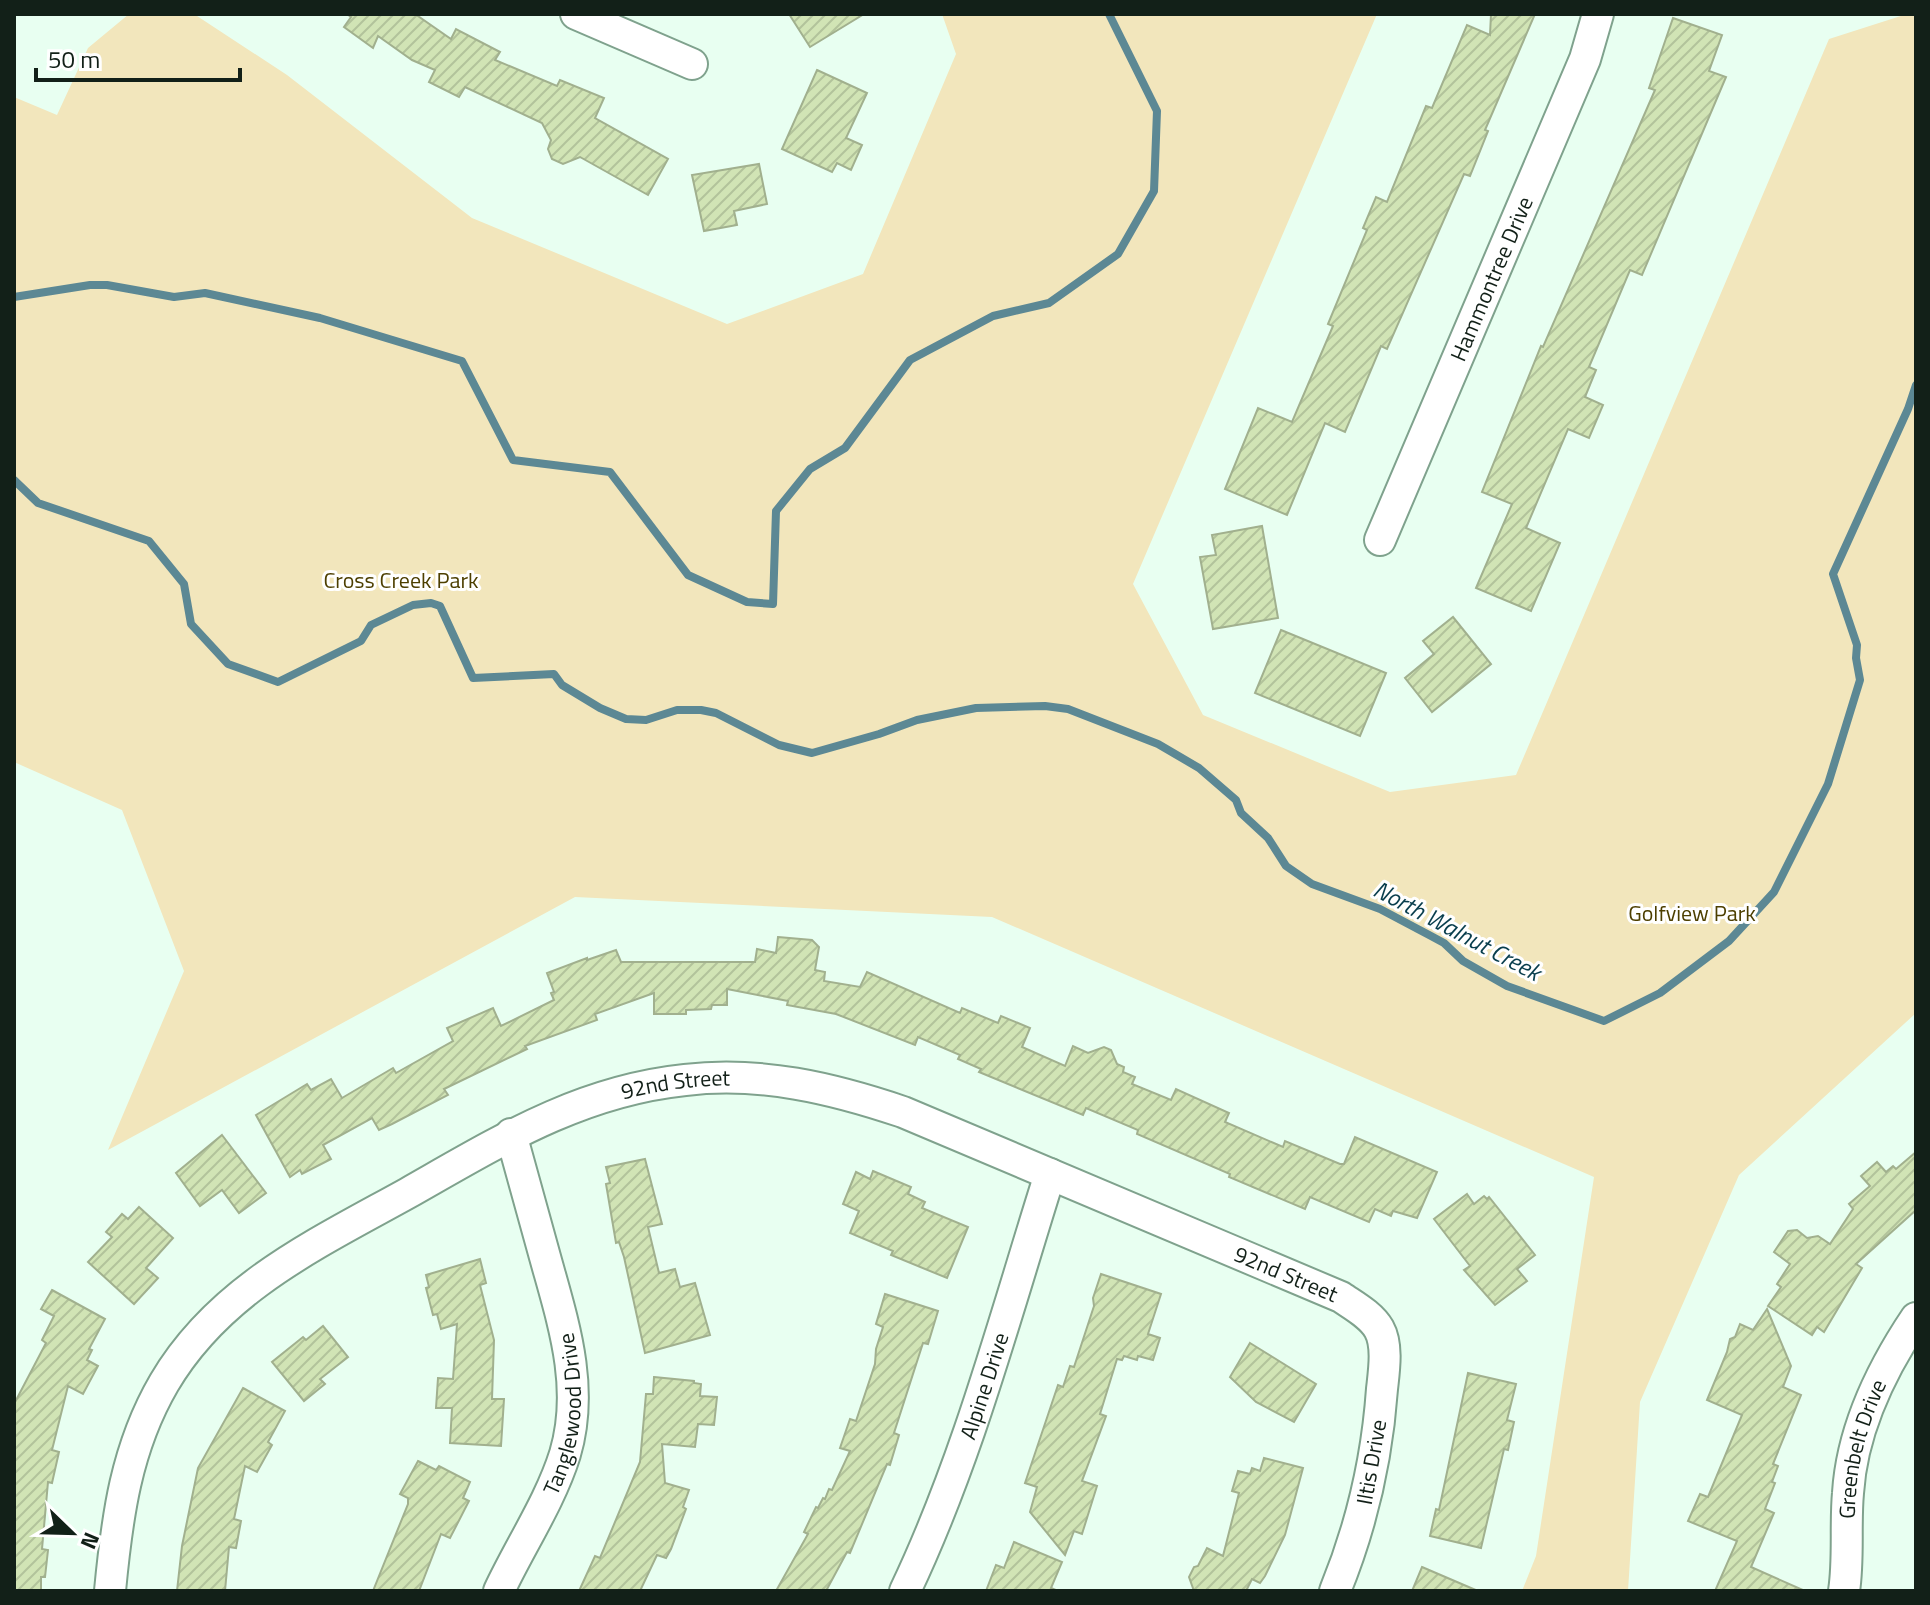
<svg xmlns="http://www.w3.org/2000/svg" width="1930" height="1605" font-family="'Titillium Web',sans-serif">
<style>
.green{fill:#f2e6bc}
.lines{fill:none;stroke-linecap:round;stroke-linejoin:round}
.stream{stroke:#5c8894;stroke-width:8}
.building{fill:url(#building-hatch);stroke:#a1b08e;stroke-width:2}
.minor-casing{stroke:#7fa28d;stroke-width:34}
.minor{stroke:#fff;stroke-width:30}
.labels{text-anchor:middle;stroke-width:6;stroke-linejoin:round;paint-order:stroke}
.street-label{font-size:22px;fill:#122018;stroke:#fff}
.park-label{font-size:22px;fill:#4d3f00;stroke:#fff}
.water-label{font-size:24px;font-style:italic;fill:#093e4d;stroke:#fff}
</style>
<defs>
<pattern id="building-hatch" width="6" height="6" patternUnits="userSpaceOnUse" patternTransform="scale(2)"><rect width="6" height="6" fill="#d1e4b5"/><path d="M-1 1l2-2M0 6l6-6M5 7l2-2" fill="none" stroke="#b2c39b"/></pattern>
</defs>
<rect width="100%" height="100%" fill="#e8fff1"/>
<!-- green -->
<polygon class="green" points="129,14 194,14 287,75 472,218 727,324 863,274 956,54 942,14 1377,14 1133,584 1203,715 1390,792 1516,775 1829,39 1907,14 1916,14 1916,1013 1739,1175 1640,1402 1628,1591 1522,1591 1536,1556 1594,1177 992,917 575,897 108,1150 184,971 122,810 14,762 14,97 57,115 88,48"/>
<g class="lines">
<!-- stream -->
<g class="stream">
<polyline points="14,297 90,285 107,285 174,297 205,293 320,318 462,361 513,460 610,472 688,575 747,602 773,604 776,511 810,469 845,448 910,360 993,316 1049,303 1118,254 1154,191 1157,111 1109,14"/>
<polyline points="14,480 38,503 149,541 184,584 191,624 228,664 278,682 361,641 371,625 413,605 431,603 440,606 473,678 554,674 562,685 600,708 626,719 646,720 677,710 701,710 716,713 779,745 812,753 879,734 917,720 976,708 1045,706 1068,709 1158,744 1199,768 1236,800 1241,813 1268,838 1286,866 1312,884 1380,909 1431,936 1444,943 1463,961 1507,986 1604,1021 1660,993 1729,941 1774,892 1828,784 1860,680 1856,658 1857,645 1833,574 1908,409 1916,385"/>
</g>
</g>
<!-- building -->
<g class="building">
<polygon points="347,14 415,14 451,39 456,29 500,52 495,60 557,86 560,80 604,98 595,118 668,159 648,195 580,157 563,164 552,159 548,149 551,140 542,123 465,87 459,97 429,82 435,70 412,60 378,36 373,48 344,27 351,17"/>
<polygon points="789,14 864,14 810,47"/>
<polygon points="1491,14 1535,14 1485,130 1488,131 1470,176 1464,174 1387,349 1381,346 1345,432 1325,423 1287,515 1225,489 1258,408 1292,422 1333,326 1328,324 1367,230 1363,228 1376,197 1387,202 1426,106 1432,108 1467,25 1490,35"/>
<polygon points="1673,18 1722,35 1709,71 1726,77 1642,275 1630,270 1589,367 1596,370 1585,397 1603,405 1589,438 1568,429 1526,528 1560,543 1531,611 1476,588 1512,504 1482,492 1541,346 1543,347 1655,90 1649,88"/>
<polygon points="817,70 867,93 846,138 862,145 851,170 837,163 832,172 782,149"/>
<polygon points="759,164 767,204 734,211 737,225 704,231 692,175"/>
<polygon points="1262,526 1278,618 1213,629 1200,557 1216,555 1212,535"/>
<polygon points="1453,617 1491,664 1432,712 1405,678 1434,654 1423,641"/>
<polygon points="1281,630 1386,673 1360,736 1255,693"/>
<polygon points="778,937 812,940 819,947 815,970 825,972 824,981 860,987 867,972 960,1013 962,1008 998,1023 1001,1016 1030,1028 1022,1047 1065,1066 1073,1046 1088,1053 1104,1047 1111,1050 1117,1064 1124,1067 1123,1072 1135,1077 1132,1084 1171,1100 1176,1089 1229,1113 1225,1122 1283,1147 1285,1141 1340,1164 1344,1164 1355,1137 1437,1172 1417,1218 1393,1211 1391,1216 1375,1209 1369,1222 1310,1197 1305,1209 1229,1177 1230,1174 1137,1134 1138,1130 1086,1108 1083,1115 979,1072 981,1069 958,1059 960,1055 918,1037 915,1045 836,1014 787,1005 788,1001 727,989 727,1005 712,1005 711,1009 686,1010 686,1014 654,1014 654,993 595,1014 597,1020 525,1046 527,1049 444,1089 448,1095 392,1124 379,1130 372,1118 323,1145 331,1159 302,1174 300,1170 290,1177 256,1115 307,1084 311,1090 331,1079 342,1098 393,1068 396,1073 453,1041 447,1028 493,1008 501,1026 554,1000 551,993 554,992 547,973 587,958 587,960 616,950 621,962 755,962 757,949 776,953"/>
<polygon points="222,1135 266,1193 239,1213 222,1190 200,1206 176,1173"/>
<polygon points="1916,1152 1916,1210 1856,1264 1862,1268 1824,1332 1817,1327 1812,1335 1768,1306 1781,1287 1777,1284 1790,1264 1774,1252 1788,1231 1797,1230 1807,1238 1818,1236 1830,1244 1853,1209 1849,1204 1870,1186 1861,1176 1877,1162 1886,1172 1893,1166 1896,1169"/>
<polygon points="645,1159 662,1224 648,1227 659,1273 675,1269 680,1287 695,1283 710,1335 645,1353 624,1257 619,1242 616,1243 606,1184 610,1183 606,1167"/>
<polygon points="873,1171 911,1187 908,1194 925,1202 922,1208 968,1227 947,1278 891,1255 893,1251 850,1233 859,1211 843,1204 856,1172 870,1179"/>
<polygon points="1467,1194 1474,1204 1484,1196 1487,1199 1489,1197 1535,1255 1517,1269 1527,1281 1495,1305 1464,1270 1470,1266 1434,1219"/>
<polygon points="139,1207 173,1238 146,1268 158,1278 134,1304 88,1262 112,1237 106,1232 122,1214 128,1219"/>
<polygon points="480,1259 486,1283 480,1285 494,1340 492,1399 504,1399 501,1446 450,1443 452,1408 436,1408 438,1378 453,1379 457,1324 441,1329 437,1314 433,1315 426,1288 429,1287 426,1275"/>
<polygon points="1101,1274 1161,1294 1148,1334 1160,1338 1153,1360 1138,1356 1137,1360 1124,1356 1122,1360 1117,1359 1100,1414 1106,1416 1082,1481 1097,1486 1082,1534 1074,1531 1065,1555 1030,1512 1037,1487 1025,1483 1058,1385 1063,1387 1070,1366 1074,1367 1094,1306 1093,1298"/>
<polygon points="52,1290 105,1319 89,1349 92,1350 87,1360 98,1366 83,1394 68,1386 52,1450 59,1452 52,1483 48,1482 42,1549 48,1550 45,1577 41,1577 41,1591 14,1591 14,1404 46,1343 42,1340 54,1316 41,1309"/>
<polygon points="885,1294 938,1311 928,1344 923,1343 894,1433 899,1435 890,1465 887,1464 850,1553 847,1552 826,1591 776,1591 808,1534 804,1532 816,1507 818,1508 823,1498 825,1499 829,1489 832,1490 850,1451 840,1448 850,1419 856,1421 875,1364 876,1349 883,1327 876,1324"/>
<polygon points="1767,1309 1791,1366 1783,1387 1801,1395 1773,1464 1778,1466 1772,1482 1775,1483 1765,1509 1774,1513 1751,1567 1805,1591 1715,1591 1737,1541 1688,1521 1700,1494 1708,1497 1742,1415 1707,1400 1727,1352 1730,1339 1735,1337 1740,1324 1753,1330"/>
<polygon points="323,1326 348,1357 320,1379 325,1384 304,1401 272,1362 303,1337 306,1340"/>
<polygon points="1250,1343 1316,1384 1294,1422 1256,1402 1230,1377"/>
<polygon points="1468,1373 1516,1384 1507,1420 1514,1422 1508,1450 1504,1449 1481,1548 1430,1536 1436,1509 1439,1510"/>
<polygon points="654,1377 694,1381 694,1383 701,1384 700,1396 717,1397 714,1425 698,1424 695,1447 662,1444 665,1483 689,1490 683,1507 686,1509 671,1549 666,1558 657,1555 640,1591 579,1591 595,1556 600,1558 640,1462 646,1394 653,1394"/>
<polygon points="243,1388 285,1411 268,1442 272,1445 257,1472 245,1466 234,1519 241,1521 236,1548 229,1547 225,1591 177,1591 182,1546 198,1468"/>
<polygon points="1264,1458 1303,1468 1285,1535 1265,1576 1260,1583 1252,1579 1246,1591 1194,1591 1189,1577 1194,1567 1198,1566 1207,1548 1223,1556 1239,1493 1232,1491 1238,1471 1250,1474 1252,1468 1260,1471"/>
<polygon points="418,1461 436,1470 439,1466 470,1482 463,1498 469,1501 450,1538 441,1534 419,1591 373,1591 408,1504 408,1498 400,1494"/>
<polygon points="1014,1542 1062,1562 1051,1588 1058,1591 986,1591 996,1565 1004,1568"/>
<polygon points="1422,1567 1478,1591 1412,1591"/>
</g>
<g class="lines">
<defs>
<g id="minor">
<polyline points="576,14 692,64"/>
<path id="s1" d="M1380,540l205,-481 13,-45"/>
<path id="s2" d="M110,1591c7,-74 16,-143 54,-208 55,-94 152,-139 244,-190 90,-51 171,-102 277,-113 75,-9 147,8 218,32l438,185c13,9 30,18 38,32 9,16 5,42 3,60 -5,71 -20,136 -47,202"/>
<path id="s3" d="M499,1591c21,-45 51,-89 66,-137 20,-67 -2,-132 -20,-197 -11,-41 -23,-82 -34,-123"/>
<path id="s4" d="M905,1591c63,-132 101,-278 145,-417"/>
<path id="s5" d="M1844,1591c5,-32 1,-66 4,-98 4,-64 33,-123 68,-175"/>
</g>
</defs>
<!-- minor casing -->
<use href="#minor" class="minor-casing"/>
<!-- minor -->
<use href="#minor" class="minor"/>
</g>
<g class="labels">
<!-- street labels -->
<g class="street-label">
<text dy="8" stroke="none"><textPath href="#s1" startOffset="284">Hammontree Drive</textPath></text>
<text dy="8" stroke="none"><textPath href="#s2" startOffset="822">92nd Street</textPath></text>
<text dy="8" stroke="none"><textPath href="#s2" startOffset="1470">92nd Street</textPath></text>
<text dy="8" stroke="none"><textPath href="#s4" startOffset="220">Alpine Drive</textPath></text>
<text dy="8" stroke="none"><textPath href="#s3" startOffset="192">Tanglewood Drive</textPath></text>
<text dy="8" stroke="none"><textPath href="#s5" startOffset="144">Greenbelt Drive</textPath></text>
<text transform="translate(1371 1462) rotate(-80)" y="8">Iltis Drive</text>
</g>
<!-- park labels -->
<g class="park-label">
<text x="401" y="588">Cross Creek Park</text>
<text x="1692" y="921">Golfview Park</text>
</g>
<!-- water labels -->
<g class="water-label">
<text transform="translate(1457 931) rotate(28)" y="8">North Walnut Creek</text>
</g>
</g>
<!-- border -->
<rect width="1930" height="1605" fill="none" stroke="#122018" stroke-width="32"/>
<!-- north arrow -->
<g transform="translate(72 1533) rotate(113)" stroke="#ffffff" stroke-width="6" paint-order="stroke">
<path d="M0-6L14 30L0 20L-14 30Z" fill="#122018"/>
<text y="-12" font-size="22" font-weight="bold" text-anchor="middle" fill="#122018">N</text>
</g>
<!-- scale -->
<path d="M36 68v12h204v-12" fill="none" stroke="#122018" stroke-width="4"/>
<text x="48" y="68" font-size="24" fill="#122018" stroke="#ffffff" stroke-width="6" paint-order="stroke">50 m</text>
</svg>
